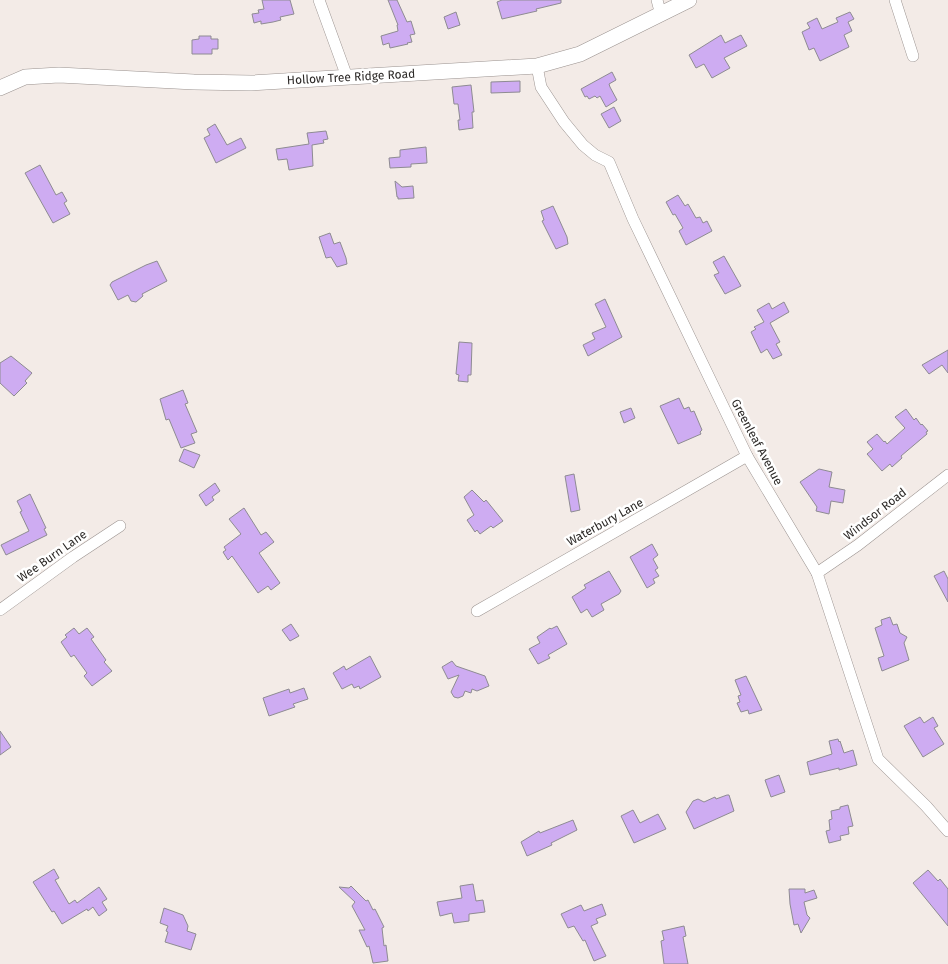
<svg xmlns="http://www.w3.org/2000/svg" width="948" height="964" font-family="'Fira Sans',sans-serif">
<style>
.building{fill:#ceacf2;stroke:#8e8b92}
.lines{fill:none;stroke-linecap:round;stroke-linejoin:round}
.minor-casing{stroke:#9a928f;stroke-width:12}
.tertiary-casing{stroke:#9a928f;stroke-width:16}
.minor{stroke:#fff;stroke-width:11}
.tertiary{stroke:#fff;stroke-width:15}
.labels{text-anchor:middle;stroke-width:5;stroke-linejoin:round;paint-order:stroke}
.street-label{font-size:12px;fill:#2c2927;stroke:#fff}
</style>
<rect width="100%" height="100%" fill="#f3ebe7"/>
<!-- building -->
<g class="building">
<polygon points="262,0 290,0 294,14 280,17 281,20 273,22 261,24 261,21 254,23 252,14 259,13 258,10 264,9"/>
<polygon points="388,0 397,0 407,22 411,21 415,34 410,35 412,42 407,43 408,44 390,48 389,43 383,45 381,36 398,31 397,25 398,25"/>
<polygon points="502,0 561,0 561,3 536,9 537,11 502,19 497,2"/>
<polygon points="456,12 460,25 448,29 444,17"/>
<polygon points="850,12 854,19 848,22 852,31 844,35 849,47 820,61 814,48 809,50 802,32 810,28 807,23 817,18 822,29 838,22 836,18"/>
<polygon points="721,35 725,43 741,35 747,46 724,58 730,68 712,78 704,64 696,68 689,55"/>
<polygon points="199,36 211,36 211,39 218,39 218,49 212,49 212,54 192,54 192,40 199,39"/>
<polygon points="612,72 616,80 609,84 610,87 617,100 606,107 600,96 597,98 595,96 589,99 587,96 585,97 581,89"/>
<polygon points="520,81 520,92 491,93 491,82"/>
<polygon points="471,85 474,112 472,112 473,128 459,130 458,120 460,120 458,104 454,104 452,87"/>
<polygon points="614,107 621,121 609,128 601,114"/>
<polygon points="215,124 227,145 241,138 246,148 216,163 204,138 210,135 207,129"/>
<polygon points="326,131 328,139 323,140 324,143 312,145 313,166 289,170 287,159 278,160 276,149 309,144 307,133"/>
<polygon points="426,147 427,163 411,164 411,167 390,168 389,158 400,157 400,150"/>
<polygon points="40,165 56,195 62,192 67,201 64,203 70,214 53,223 25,173"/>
<polygon points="395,181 402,187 413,186 414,198 398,199 398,197 397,197"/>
<polygon points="678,195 685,206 688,204 696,218 700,217 703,223 707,221 712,231 686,245 679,231 683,228 675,214 673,215 666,202"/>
<polygon points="553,206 567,237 568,244 556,249 542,221 544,220 541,211"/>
<polygon points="330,233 334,244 340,242 346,258 347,264 337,267 331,257 326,258 319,237"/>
<polygon points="724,256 741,286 725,294 714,275 719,273 713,262"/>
<polygon points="157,261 167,281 142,294 143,296 136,302 131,301 128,295 118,300 110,285 112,282 146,265"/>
<polygon points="605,299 622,337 588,356 583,345 595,339 592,333 606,327 595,304"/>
<polygon points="784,302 789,312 770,323 780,342 776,344 782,355 773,359 767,349 761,353 751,332 756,329 754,327 764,322 757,310 769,303 772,309"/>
<polygon points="459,342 472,343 471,375 468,375 468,382 458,381 459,375 456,374"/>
<polygon points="948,350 948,373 942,365 929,374 922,365"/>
<polygon points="11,356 32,373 25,381 27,383 14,396 0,383 0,363"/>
<polygon points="183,390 188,403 185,404 197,432 191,434 195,443 181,448 169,419 166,420 160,399"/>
<polygon points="679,398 684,409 689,407 691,412 694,411 702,430 700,432 701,434 678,444 660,406"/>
<polygon points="631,408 635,418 624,423 620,412"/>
<polygon points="906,409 914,420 916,418 921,425 922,424 928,431 926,432 927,434 901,456 902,458 892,467 890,464 882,471 867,454 873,449 867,442 877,434 884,442 885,441 887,444 905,428 895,417"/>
<polygon points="184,449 200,455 194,468 179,461"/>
<polygon points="819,469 832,472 829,487 845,490 843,503 831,501 829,514 816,511 817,507 800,482"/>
<polygon points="574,474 580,510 571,512 565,476"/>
<polygon points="215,483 220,491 212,497 214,500 206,506 199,495"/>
<polygon points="472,490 484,502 486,500 503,521 493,528 491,526 480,534 477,530 475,532 467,520 474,515 464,497"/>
<polygon points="30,494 46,528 44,529 47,535 6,555 1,545 29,531 20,512 22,511 17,501"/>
<polygon points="244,508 261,535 266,532 274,542 259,553 280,583 271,590 268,586 258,593 232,556 228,560 223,552 226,550 224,547 241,534 229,519"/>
<polygon points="652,544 658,555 653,559 658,568 655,570 659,576 653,579 655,583 647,588 630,557"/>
<polygon points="609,571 621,591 619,594 601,604 604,610 594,616 592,617 587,609 581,613 572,597 586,588 584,585"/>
<polygon points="944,571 948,579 948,602 934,576"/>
<polygon points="890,617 893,625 897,624 900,633 907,637 904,643 909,660 882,671 878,658 884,656 875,628 882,625 881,620"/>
<polygon points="291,624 299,636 290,641 282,630"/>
<polygon points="557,626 567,644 548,655 550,658 538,664 529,649 540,643 537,637 550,628 551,629"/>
<polygon points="74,628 79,634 87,628 94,637 91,639 106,660 104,662 112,671 92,686 84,676 87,673 74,655 71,657 61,642 67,637 65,635"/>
<polygon points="370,656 381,677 360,689 359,686 354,688 352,684 342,689 333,673 344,666 346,670"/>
<polygon points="452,661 456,666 485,676 489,686 477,691 472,689 471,693 465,691 463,696 458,698 454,697 451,692 459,675 448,679 442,667"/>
<polygon points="746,676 762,710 749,714 748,710 741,712 737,703 740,702 738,696 741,695 735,680"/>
<polygon points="304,688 308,699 293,704 295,707 269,716 263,698 289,689 290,693"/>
<polygon points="920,717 924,723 933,717 938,726 934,728 944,744 923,757 904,726"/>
<polygon points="0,731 11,747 0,755"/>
<polygon points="838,739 839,742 840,741 844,753 853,750 857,765 839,770 839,768 810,775 807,762 832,754 829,741"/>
<polygon points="779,775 785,792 771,797 765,780"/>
<polygon points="727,795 729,795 734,811 694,829 686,812 693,801 698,799 704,802 715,797 716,799"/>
<polygon points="848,805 853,826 848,827 849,834 840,836 841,840 829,843 826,831 830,830 829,820 832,819 831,811 840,809 840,807"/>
<polygon points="633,810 640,823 658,814 666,829 634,843 621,816"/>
<polygon points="573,820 577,830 551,843 552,845 527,856 521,842 539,831 540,833"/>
<polygon points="54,869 59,878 55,880 69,904 75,900 77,903 99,887 107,899 102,902 107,910 99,916 93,907 88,911 87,909 62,924 54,911 52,912 33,882"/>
<polygon points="928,870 938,881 940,879 948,889 948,926 913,883"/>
<polygon points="473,884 476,901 483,900 485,912 469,914 469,921 454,923 452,913 440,916 437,902 462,898 460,886"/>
<polygon points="351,886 366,901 368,900 373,910 375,909 384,927 382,928 384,946 386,945 388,961 373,963 369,946 367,947 359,930 365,930 352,906 355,902 339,887 349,888"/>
<polygon points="789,889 805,889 805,893 814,890 817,898 804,902 807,915 810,918 801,933 798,924 794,925 790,904"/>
<polygon points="602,904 606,915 596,919 598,923 591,926 606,956 594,961 585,940 583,941 574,926 568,928 561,914 581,905 584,911"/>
<polygon points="164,908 183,915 188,926 187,931 196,934 191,950 165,942 168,932 166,931 168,926 160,923"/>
<polygon points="684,926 686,936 683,937 688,964 664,964 661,941 664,940 662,931"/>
</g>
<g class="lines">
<defs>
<g id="minor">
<polyline points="319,0 347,77"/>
<polyline points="657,0 661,15"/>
<polyline points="895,0 913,56"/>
<polyline points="537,66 541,87 564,122 583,145 595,155 609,162 633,219 747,456 817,573 878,759 926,806 948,831"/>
<polyline points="817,573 858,545 948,475"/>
<polyline points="0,610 73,557 120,526"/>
<polyline points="477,611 747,456"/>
</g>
<polyline id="tertiary" points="0,88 25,77 59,75 194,82 251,83 537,66 580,54 689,0"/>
</defs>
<!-- minor casing -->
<use href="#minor" class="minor-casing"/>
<!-- tertiary casing -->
<use href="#tertiary" class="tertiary-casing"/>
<!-- minor -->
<use href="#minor" class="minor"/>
<!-- tertiary -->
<use href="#tertiary" class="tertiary"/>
</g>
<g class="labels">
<!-- street labels -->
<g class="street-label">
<text transform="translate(351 77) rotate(-3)" y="4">Hollow Tree Ridge Road</text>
<text transform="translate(757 442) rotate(62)" y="4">Greenleaf Avenue</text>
<text transform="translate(875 514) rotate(-38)" y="4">Windsor Road</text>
<text transform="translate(605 522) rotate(-29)" y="4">Waterbury Lane</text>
<text transform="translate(52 556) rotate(-35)" y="4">Wee Burn Lane</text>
</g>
</g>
</svg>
